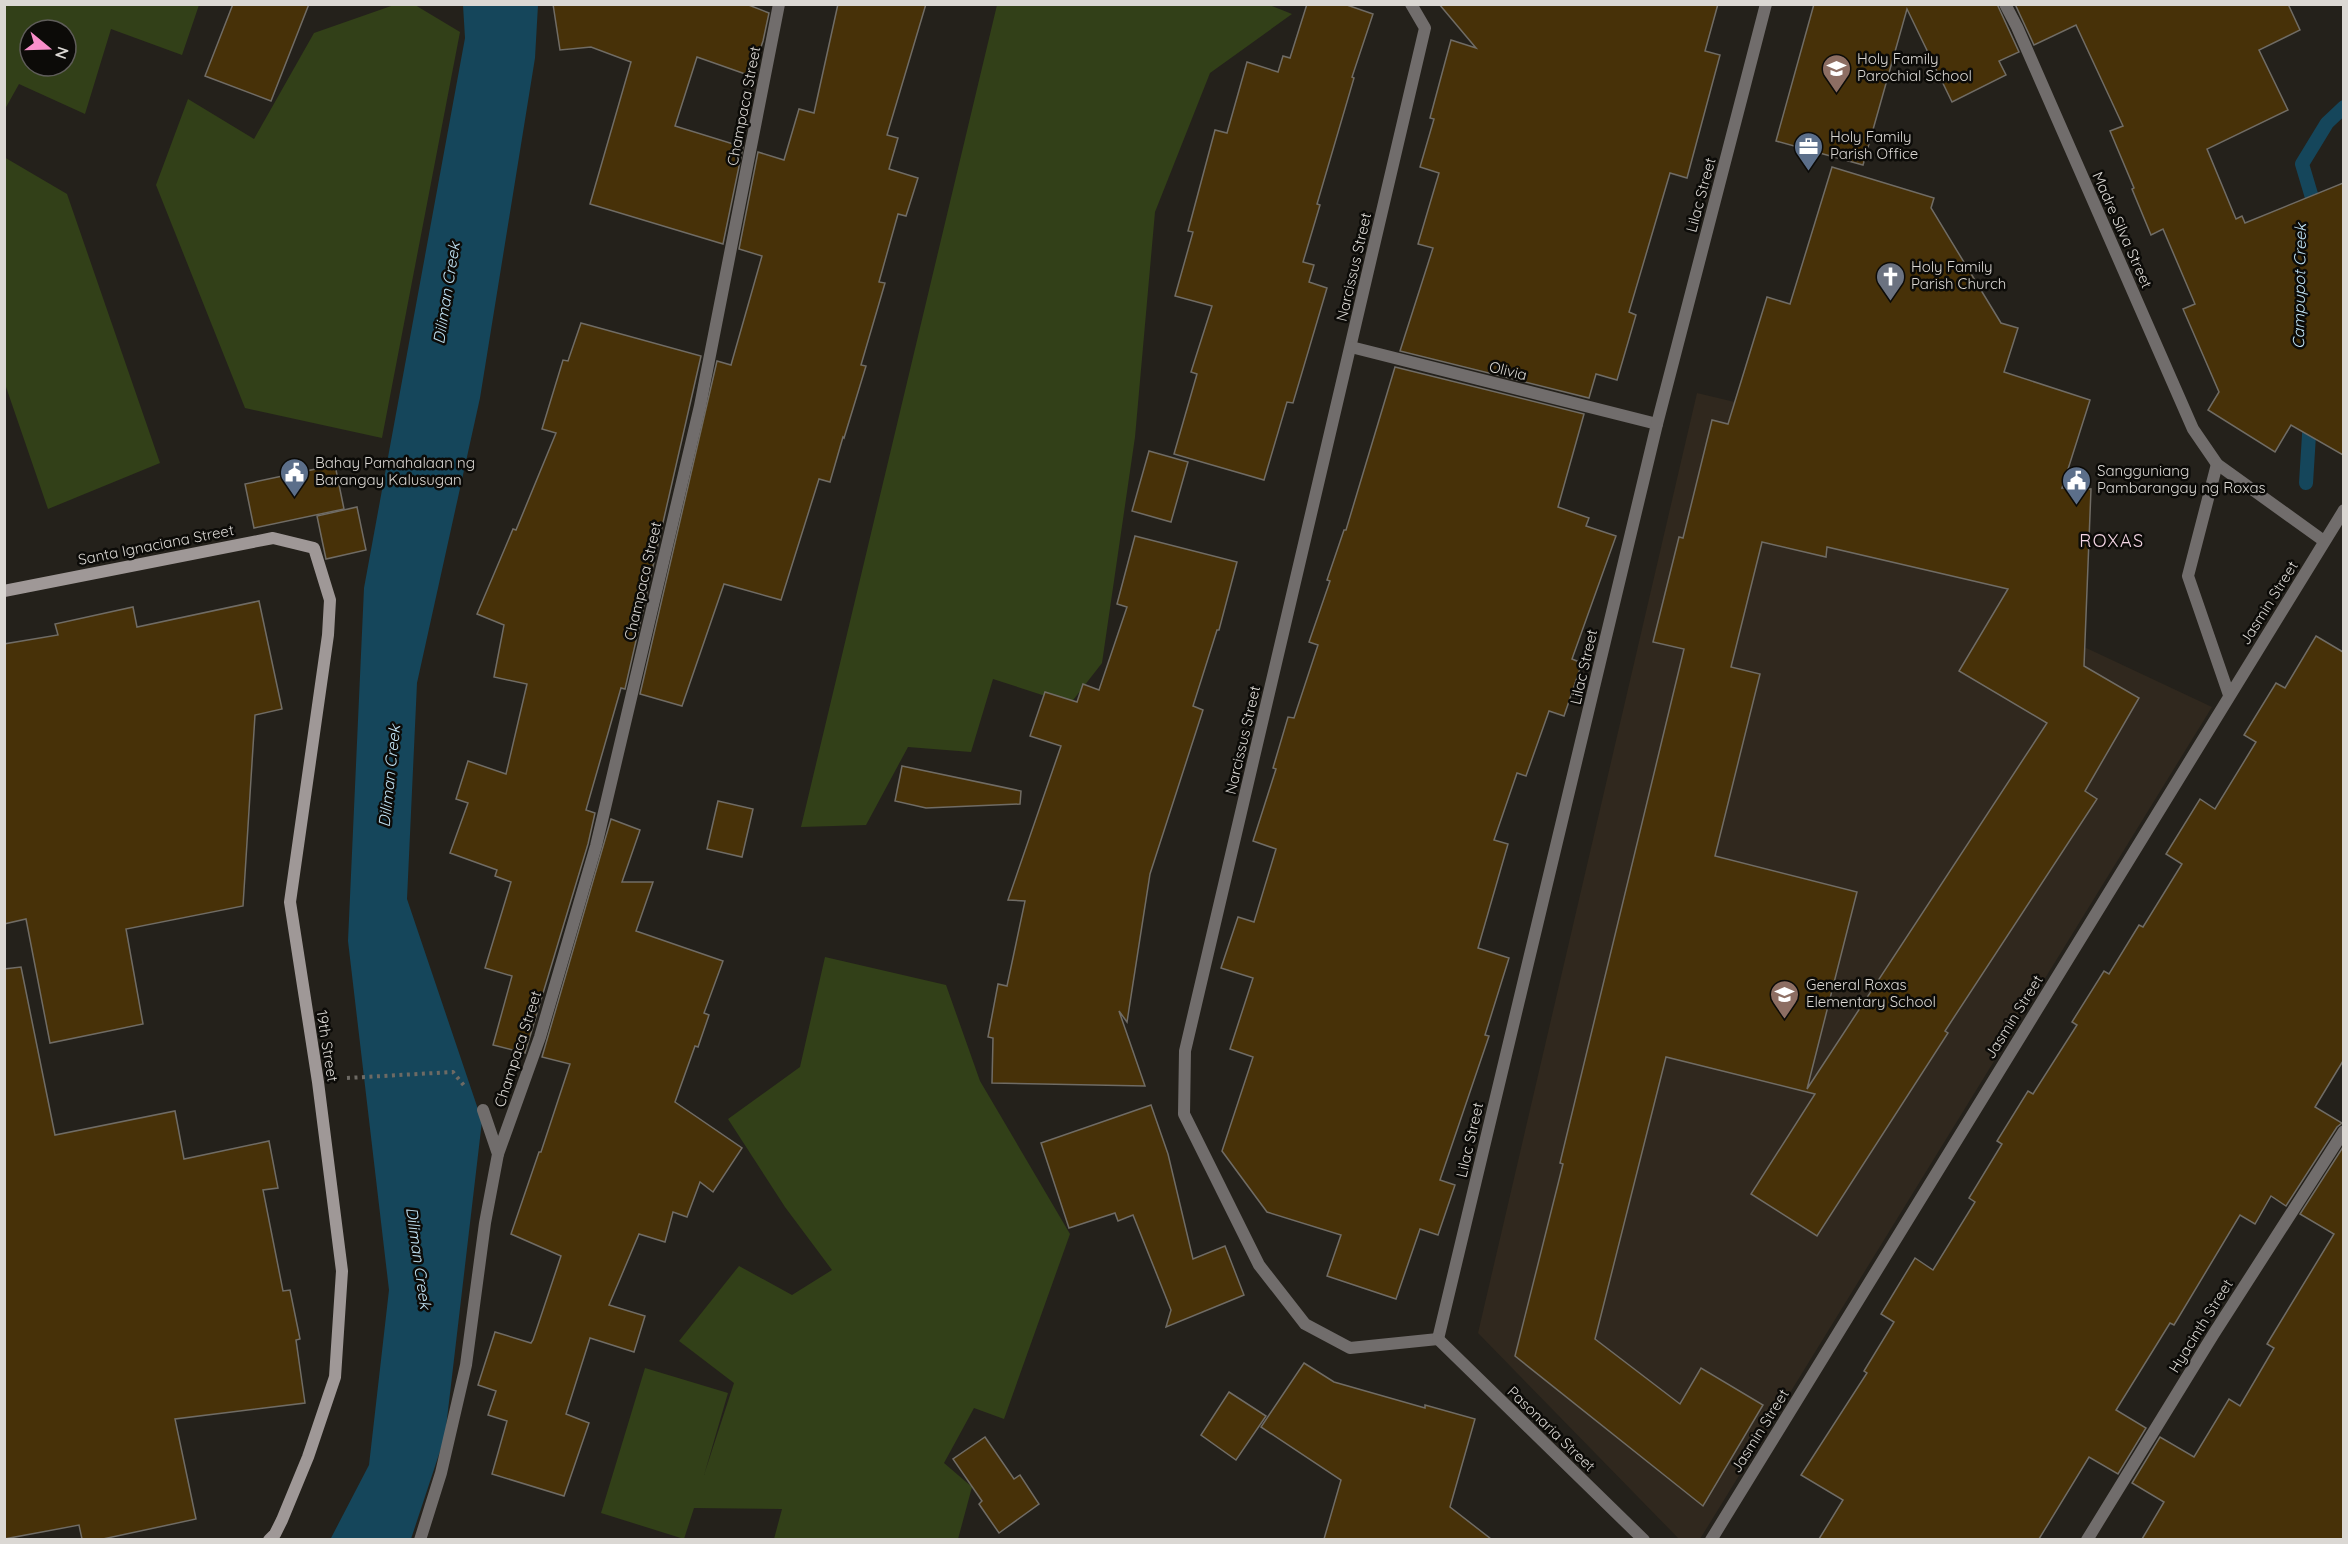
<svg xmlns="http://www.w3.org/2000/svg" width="2348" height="1544" font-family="Quicksand,sans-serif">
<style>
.built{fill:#30281e}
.green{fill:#324018;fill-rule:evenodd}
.water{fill:#15465b}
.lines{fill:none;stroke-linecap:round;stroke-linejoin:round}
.stream{stroke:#15465b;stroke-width:14}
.building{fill:#473108;stroke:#706c65;stroke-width:1.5;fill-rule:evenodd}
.path{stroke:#6d6a64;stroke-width:4;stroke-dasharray:3 4.5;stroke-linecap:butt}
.street{stroke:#716d6c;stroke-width:12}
.secondary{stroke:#9f9897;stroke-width:12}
.labels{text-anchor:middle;stroke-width:5;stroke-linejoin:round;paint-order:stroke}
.poi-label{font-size:15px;fill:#dbd8d4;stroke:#0c0b08;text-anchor:start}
.street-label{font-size:15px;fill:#dbd8d4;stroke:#0c0b08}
.water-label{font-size:16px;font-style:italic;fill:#c1e3f5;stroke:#0c0b08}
.quarter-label{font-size:18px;letter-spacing:1.5px;fill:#f6d7e6;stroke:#0c0b08}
</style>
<rect width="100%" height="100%" fill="#24211b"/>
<!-- built -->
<polygon class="built" points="1697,393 2053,478 2031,622 2212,707 1700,1539 1679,1539 1478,1333"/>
<!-- green -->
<g class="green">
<path d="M5,4h194v1l-17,50 -71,-26 -26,85 -66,-30 -14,25zM30,30h36v36h-36z"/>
<polygon points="1267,4 1292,14 1210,73 1155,212 1135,437 1102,663 1070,704 993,679 971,752 908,747 866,825 801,827 997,5"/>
<polygon points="394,5 415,5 460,32 382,438 245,408 156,185 188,99 254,139 314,33"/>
<polygon points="4,157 67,194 160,463 48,509 5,384"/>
<polygon points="825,957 946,985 980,1081 1070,1234 1004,1419 974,1408 944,1463 972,1487 958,1539 774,1539 782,1509 694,1508 684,1539 601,1513 645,1368 728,1393 704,1475 734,1383 679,1341 739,1266 792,1295 832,1270 785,1207 728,1119 800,1067"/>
</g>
<!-- water -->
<polygon class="water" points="463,5 538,5 535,58 480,398 417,683 407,899 482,1121 445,1436 411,1539 330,1540 369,1465 389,1290 348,941 364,588 465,38"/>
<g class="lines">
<!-- stream -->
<g class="stream">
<polyline points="2316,211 2302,164 2327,123 2344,107"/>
<polyline points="2306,483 2310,419"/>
</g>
</g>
<!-- building -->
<g class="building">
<polygon points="233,4 309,4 271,101 205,76"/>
<polygon points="553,4 746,4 769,13 763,41 751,76 697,57 675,126 743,147 723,244 590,204 631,62 591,47 560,50"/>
<polygon points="838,4 926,4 887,135 898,138 889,169 918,178 906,216 898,214 879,282 885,283 861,365 866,366 844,438 843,437 830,482 819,479 781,600 724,584 682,706 640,694 717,361 731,365 762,256 739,249 758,152 784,160 799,109 814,113"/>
<polygon points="1307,4 1344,4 1373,14 1352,77 1354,78 1317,204 1320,205 1303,262 1314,265 1309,282 1327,288 1293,403 1287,402 1264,480 1174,454 1197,374 1191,372 1212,306 1175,296 1193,232 1188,231 1215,130 1227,133 1247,62 1278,72 1283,56 1290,58"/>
<polygon points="1439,4 1718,4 1705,51 1720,55 1687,178 1670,173 1629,312 1636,315 1617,380 1596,374 1589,398 1400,351 1433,248 1418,244 1439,173 1420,167 1434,119 1430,118 1451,40 1476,48"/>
<polygon points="1814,4 1997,4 2019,52 1999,61 2006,75 1952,102 1907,9 1863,165 1776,141"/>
<polygon points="2015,4 2288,4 2300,30 2259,50 2288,110 2207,149 2236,219 2242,216 2245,223 2343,183 2343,455 2291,425 2275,452 2208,410 2219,392 2183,309 2195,304 2163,229 2151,235 2132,189 2134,188 2110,131 2123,126 2076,25 2034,45"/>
<path d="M1832,167l102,31 -3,10 70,115 17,5 -14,44 86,28 -28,88 29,1 -7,177 55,32 -54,93 12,8 -152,232 3,2 -131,203 -66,-42 64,-100 -149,-37 -71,282 85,65 21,-36 62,37 -60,101 -188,-150 48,-192 -3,-1 124,-514 -31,-7 26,-105 4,1 29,-118 16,4 39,-127 23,7zM1762,542l64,15 1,-10 181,42 -49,82 88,52 -240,366 50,-197 -142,-36 45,-182 -29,-7z"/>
<polygon points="581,323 701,356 625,689 621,688 586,810 595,813 588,844 525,1053 493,1045 512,976 485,968 511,882 495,876 497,870 450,853 468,803 456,799 468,761 506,774 527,684 494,677 504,625 477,614 513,529 516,530 556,433 542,429 563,360 568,361"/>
<polygon points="1395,367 1584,414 1558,507 1589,518 1586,526 1616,536 1572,659 1582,663 1564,716 1549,711 1526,776 1517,773 1494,840 1508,844 1478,948 1509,958 1485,1035 1489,1036 1440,1180 1455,1185 1438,1235 1420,1229 1396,1299 1327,1276 1341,1235 1267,1212 1222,1151 1253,1057 1230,1049 1253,978 1221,968 1238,917 1254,922 1276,849 1253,841 1276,769 1273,768 1288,717 1294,718 1318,645 1309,642 1330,581 1327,580 1344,530 1346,530"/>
<polygon points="1149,451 1188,462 1171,522 1132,511"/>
<polygon points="335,465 344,509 254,528 245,484"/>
<polygon points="357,507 366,550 326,559 317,516"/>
<polygon points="1135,536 1237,562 1219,630 1217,630 1193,706 1203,710 1150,874 1127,1022 1119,1011 1145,1086 992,1083 993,1038 988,1037 998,984 1007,986 1025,901 1008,900 1061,746 1030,736 1045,692 1077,702 1083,684 1099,690 1127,607 1117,604"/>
<polygon points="259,601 282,709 255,715 243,906 126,929 143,1024 50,1043 26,919 4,924 4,644 58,635 55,624 133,607 137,627"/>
<polygon points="2316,636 2343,652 2343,1061 2315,1107 2342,1123 2337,1127 2286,1206 2271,1196 2255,1224 2240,1215 2174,1325 2170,1323 2116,1410 2146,1428 2118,1474 2089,1457 2039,1539 1819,1539 1843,1500 1801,1475 1867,1373 1864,1371 1894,1322 1881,1314 1915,1258 1933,1270 1975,1202 1969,1198 2002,1144 1997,1141 2028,1091 2033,1094 2077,1025 2072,1022 2104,971 2109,974 2139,925 2143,927 2182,864 2166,854 2200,799 2215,809 2256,742 2244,735 2276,683 2285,688"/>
<polygon points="902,766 1021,791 1020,804 926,808 895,801"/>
<polygon points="718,801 753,809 742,857 707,849"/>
<polygon points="611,819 640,830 622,882 653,882 636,931 723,961 704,1013 709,1015 698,1047 695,1046 675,1102 742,1148 713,1192 700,1182 687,1217 673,1212 665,1242 639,1234 609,1305 645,1316 634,1352 590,1338 566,1414 589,1423 564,1496 492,1474 507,1421 488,1415 496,1391 478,1385 495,1332 531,1343 533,1340 561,1256 511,1234 539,1152 541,1152 570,1064 542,1057"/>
<polygon points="21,967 55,1135 175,1111 184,1159 269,1141 278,1188 263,1190 283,1291 290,1290 300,1339 296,1340 305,1403 175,1419 196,1519 103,1539 82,1539 79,1525 4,1539 4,969"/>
<polygon points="1151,1105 1168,1154 1193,1259 1225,1246 1244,1295 1166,1327 1171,1310 1133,1215 1118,1221 1115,1213 1069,1228 1041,1143"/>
<polygon points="2343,1147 2343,1539 2142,1539 2164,1502 2132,1483 2160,1437 2194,1457 2229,1399 2240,1406 2274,1348 2267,1344 2334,1234 2300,1214"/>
<polygon points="1304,1363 1334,1382 1425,1408 1425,1405 1475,1419 1450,1507 1491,1539 1324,1539 1341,1480 1261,1427"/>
<polygon points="1229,1392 1266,1416 1236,1460 1201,1435"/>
<polygon points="985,1437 1014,1479 1020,1475 1039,1504 999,1533 979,1504 982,1501 953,1459"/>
</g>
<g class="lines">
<!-- path -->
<polyline class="path" points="347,1078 453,1072 466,1088"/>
<!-- street -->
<g class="street">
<polyline points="1411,4 1425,28 1185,1051 1184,1114 1259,1265 1305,1324 1350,1348 1438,1339"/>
<polyline points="2005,4 2017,27 2193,429 2217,464 2324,541"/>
<polyline points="1351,347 1657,424"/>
<polyline points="2217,464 2188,576 2229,695"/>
<polyline points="498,1154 540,1037 596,846 700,406 779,4"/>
<polyline points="1438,1339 1657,424 1766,4"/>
<polyline points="1438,1339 1644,1540"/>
<polyline points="420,1540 441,1473 466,1365 485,1223 498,1154 483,1110"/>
<polyline points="1711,1540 2344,510"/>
<polyline points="2087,1540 2213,1335 2344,1131"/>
</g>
<!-- secondary -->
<polyline class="secondary" points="4,591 273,538 314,548 330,600 328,635 290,902 318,1082 342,1271 335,1377 308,1457 282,1520 275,1534 269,1540"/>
</g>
<!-- icons -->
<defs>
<symbol id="school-pin" viewBox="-11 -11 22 30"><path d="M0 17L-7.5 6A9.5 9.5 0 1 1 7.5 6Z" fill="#8d6e63" stroke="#0c0b08"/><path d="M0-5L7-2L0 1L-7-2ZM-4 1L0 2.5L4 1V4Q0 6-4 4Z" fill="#fff"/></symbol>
<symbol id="office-pin" viewBox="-11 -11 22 30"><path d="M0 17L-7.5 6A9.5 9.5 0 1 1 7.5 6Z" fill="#5c6f8a" stroke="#0c0b08"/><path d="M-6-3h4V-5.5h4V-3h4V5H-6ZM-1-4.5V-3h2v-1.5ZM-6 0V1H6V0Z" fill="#fff"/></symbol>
<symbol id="church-pin" viewBox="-11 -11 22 30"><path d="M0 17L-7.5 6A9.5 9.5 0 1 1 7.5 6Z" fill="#6b7280" stroke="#0c0b08"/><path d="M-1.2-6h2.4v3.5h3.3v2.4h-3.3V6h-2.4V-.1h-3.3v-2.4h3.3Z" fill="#fff"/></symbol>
<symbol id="civic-pin" viewBox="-11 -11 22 30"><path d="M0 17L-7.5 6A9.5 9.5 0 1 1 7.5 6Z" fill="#5c6f8a" stroke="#0c0b08"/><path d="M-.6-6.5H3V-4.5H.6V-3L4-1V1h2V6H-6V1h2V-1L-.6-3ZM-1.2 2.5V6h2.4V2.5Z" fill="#fff"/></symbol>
</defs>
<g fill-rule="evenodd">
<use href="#school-pin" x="1820" y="52" width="33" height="45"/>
<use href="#office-pin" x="1792" y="130" width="33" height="45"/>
<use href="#church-pin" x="1874" y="260" width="33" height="45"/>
<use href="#civic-pin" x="278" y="456" width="33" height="45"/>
<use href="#civic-pin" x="2060" y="464" width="33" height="45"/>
<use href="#school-pin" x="1768" y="978" width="33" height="45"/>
</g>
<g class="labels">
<!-- poi labels -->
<g class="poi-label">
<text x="1857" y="64">Holy Family<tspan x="1857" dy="17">Parochial School</tspan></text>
<text x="1830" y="142">Holy Family<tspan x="1830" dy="17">Parish Office</tspan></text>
<text x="1911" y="272">Holy Family<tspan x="1911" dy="17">Parish Church</tspan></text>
<text x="315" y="468">Bahay Pamahalaan ng<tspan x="315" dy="17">Barangay Kalusugan</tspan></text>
<text x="2097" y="476">Sangguniang<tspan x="2097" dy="17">Pambarangay ng Roxas</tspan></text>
<text x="1806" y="990">General Roxas<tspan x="1806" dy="17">Elementary School</tspan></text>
</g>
<!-- street labels -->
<g class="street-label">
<text transform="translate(744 106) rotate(-79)" y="5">Champaca Street</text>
<text transform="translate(1701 195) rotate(-75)" y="5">Lilac Street</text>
<text transform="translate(2122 230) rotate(66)" y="5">Madre Silva Street</text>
<text transform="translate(1354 267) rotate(-77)" y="5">Narcissus Street</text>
<text transform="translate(1508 371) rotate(14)" y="5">Olivia</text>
<text transform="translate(156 545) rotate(-11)" y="5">Santa Ignaciana Street</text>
<text transform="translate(643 581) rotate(-77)" y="5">Champaca Street</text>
<text transform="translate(2269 603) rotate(-58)" y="5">Jasmin Street</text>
<text transform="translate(1584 667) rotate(-77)" y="5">Lilac Street</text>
<text transform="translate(1243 740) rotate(-77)" y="5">Narcissus Street</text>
<text transform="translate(2014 1017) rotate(-58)" y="5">Jasmin Street</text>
<text transform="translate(327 1046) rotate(81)" y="5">19th Street</text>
<text transform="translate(518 1049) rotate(-72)" y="5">Champaca Street</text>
<text transform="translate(1470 1140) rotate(-77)" y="5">Lilac Street</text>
<text transform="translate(2201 1326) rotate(-58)" y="5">Hyacinth Street</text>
<text transform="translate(1551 1429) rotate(44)" y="5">Pasonaria Street</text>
<text transform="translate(1760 1431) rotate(-58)" y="5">Jasmin Street</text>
</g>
<!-- water labels -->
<g class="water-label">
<text transform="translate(2299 286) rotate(-89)" y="6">Campupot Creek</text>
<text transform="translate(446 293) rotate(-81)" y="6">Diliman Creek</text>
<text transform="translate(389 776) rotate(-84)" y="6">Diliman Creek</text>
<text transform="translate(419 1258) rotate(82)" y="6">Diliman Creek</text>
</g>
<!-- quarter labels -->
<g class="quarter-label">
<text x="2112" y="547">ROXAS</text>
</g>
</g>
<!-- border -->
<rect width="2348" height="1544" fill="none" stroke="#dbd8d4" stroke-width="12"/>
<!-- north arrow -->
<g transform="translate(48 48) rotate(109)"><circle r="28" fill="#0c0b08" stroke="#5f5d5a" stroke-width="1.5"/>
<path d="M0-4.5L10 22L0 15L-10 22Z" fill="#f98fca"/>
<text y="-9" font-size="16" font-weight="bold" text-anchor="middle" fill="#dbd8d4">N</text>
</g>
</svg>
